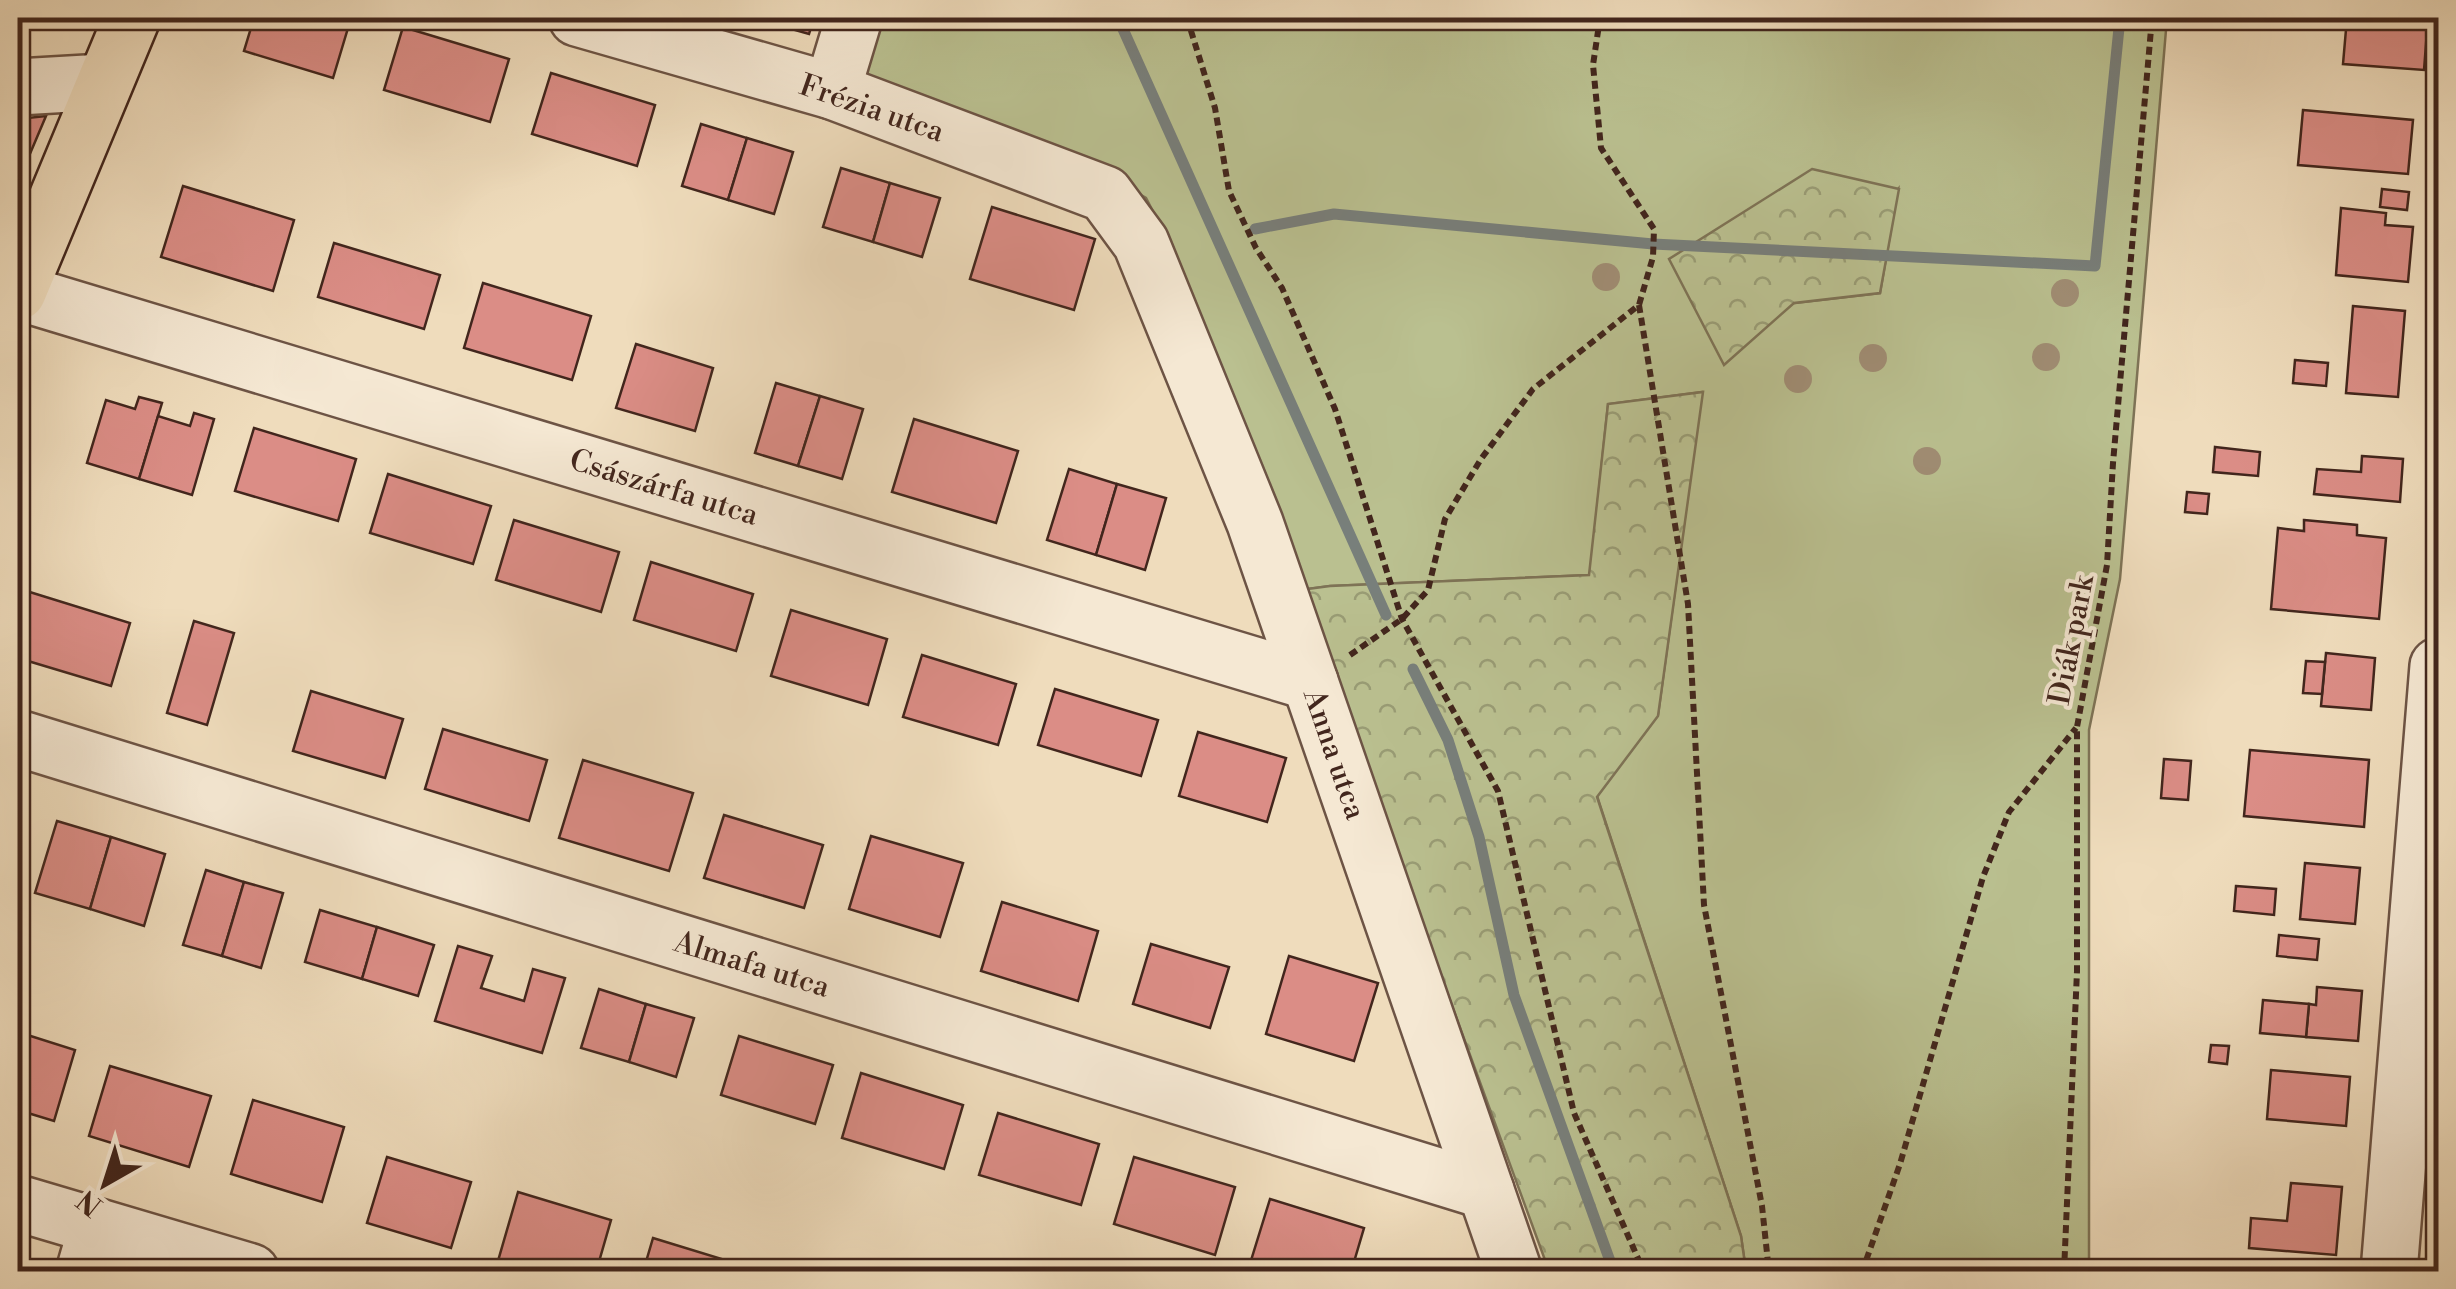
<svg xmlns="http://www.w3.org/2000/svg" width="2456" height="1289" font-family="'Libre Bodoni',serif">
<style>
.green{fill:#bac090;stroke:#7e7356;stroke-width:2.5;fill-rule:evenodd}
.forest{fill:url(#forest-crowns);stroke:#7e7356;stroke-width:2.5}
.lines{fill:none;stroke-linecap:round;stroke-linejoin:round}
.stream{stroke:#787f7b;stroke-width:11}
.building{fill:#db8d86;stroke:#42261d;stroke-width:2.5}
.minor-casing{stroke:#6d5445;stroke-width:60}
.major-casing{stroke:#42261d;stroke-width:60}
.path{stroke:#42261d;stroke-width:6;stroke-dasharray:8 5;stroke-linecap:butt}
.minor{stroke:#f5e8d3;stroke-width:55}
.major{stroke:#efdcbc;stroke-width:55}
.tree{fill:#a08d74}
.labels{text-anchor:middle;stroke-width:8;stroke-linejoin:round;paint-order:stroke}
.street-label{font-size:30px;fill:#42261d;stroke:#f5e8d3}
</style>
<defs>
<pattern id="forest-crowns" width="20" height="18" patternUnits="userSpaceOnUse" patternTransform="scale(2.5)"><rect width="20" height="18" fill="#bac090"/><path d="M2 6a3 3 0 1 1 6 0M12 15a3 3 0 1 1 6 0" fill="none" stroke="#999c75"/></pattern>
</defs>
<rect width="100%" height="100%" fill="#efdcbc"/>
<filter id="stains"><feTurbulence type="fractalNoise" baseFrequency=".002" numOctaves="4"/><feColorMatrix values="0 0 0 0 .2 0 0 0 0 .09 0 0 0 0 .02 0 0 0 .5 -.17"/></filter>
<radialGradient id="worn" r=".72"><stop offset=".6" stop-color="#630" stop-opacity="0"/><stop offset="1" stop-color="#630" stop-opacity=".3"/></radialGradient>
<!-- green -->
<path class="green" d="M877,18h1290l-47,561 -31,151v541h-343l-5,-35 -144,-440 61,-81 44,-323 -94,12 -18,171 -260,11 -30,4 -120,-326 -34,-66 -81,-46 -188,-54 -18,-27zM1898,189l-18,104 -86,10z"/>
<!-- forest -->
<g class="forest">
<polygon points="1812,169 1899,189 1880,293 1794,303 1724,365 1669,259"/>
<polygon points="1703,392 1658,716 1597,797 1741,1236 1746,1271 1549,1271 1300,590 1330,586 1589,575 1608,404"/>
</g>
<g class="lines">
<!-- stream -->
<g class="stream">
<polyline points="1118,18 1386,615"/>
<polyline points="1255,229 1334,214 1653,244 2095,266 2120,18"/>
<polyline points="1413,669 1448,740 1479,837 1514,995 1614,1272"/>
</g>
</g>
<!-- building -->
<g class="building">
<polygon points="254,18 351,18 333,78 244,51"/>
<polygon points="779,18 814,18 809,34 777,25"/>
<polygon points="2347,18 2428,18 2424,70 2343,64"/>
<polygon points="403,27 509,59 490,122 384,90"/>
<polygon points="551,73 655,105 637,166 532,134"/>
<polygon points="2303,110 2413,120 2408,174 2298,165"/>
<polygon points="46,116 18,182 18,119"/>
<polygon points="701,124 747,138 728,200 682,186"/>
<polygon points="747,138 793,152 774,214 728,200"/>
<polygon points="841,168 890,183 873,242 823,227"/>
<polygon points="890,183 940,198 922,257 873,242"/>
<polygon points="183,186 294,220 273,291 161,257"/>
<polygon points="2382,189 2409,192 2407,210 2380,207"/>
<polygon points="992,207 1095,239 1074,310 970,279"/>
<polygon points="2341,208 2386,213 2385,225 2413,227 2408,282 2336,275"/>
<polygon points="334,243 440,275 424,329 318,297"/>
<polygon points="483,283 591,316 572,380 464,348"/>
<polygon points="2353,306 2405,311 2398,397 2346,393"/>
<polygon points="636,344 713,368 695,431 616,408"/>
<polygon points="2295,360 2328,363 2326,386 2293,383"/>
<polygon points="776,383 820,396 798,466 755,453"/>
<polygon points="820,396 863,409 842,479 798,466"/>
<polygon points="139,397 162,403 139,479 87,463 106,400 135,409"/>
<polygon points="194,413 214,419 192,495 139,479 158,416 190,426"/>
<polygon points="914,419 1018,451 996,523 892,492"/>
<polygon points="254,428 356,459 338,521 235,491"/>
<polygon points="2215,447 2260,452 2258,476 2213,472"/>
<polygon points="2362,456 2403,459 2400,502 2314,494 2317,469 2361,472"/>
<polygon points="1069,469 1117,484 1096,555 1047,540"/>
<polygon points="388,474 491,506 473,564 370,533"/>
<polygon points="1117,484 1166,498 1145,570 1096,555"/>
<polygon points="2187,492 2209,494 2207,514 2185,512"/>
<polygon points="514,520 619,552 601,612 496,580"/>
<polygon points="2304,520 2357,525 2357,535 2386,538 2379,619 2271,609 2278,528 2304,531"/>
<polygon points="651,562 753,594 736,651 634,620"/>
<polygon points="20,589 130,623 111,686 18,658 18,597"/>
<polygon points="791,610 887,639 868,705 771,676"/>
<polygon points="194,621 234,633 207,725 167,713"/>
<polygon points="2326,653 2375,658 2371,710 2321,706"/>
<polygon points="922,655 1016,684 998,745 903,717"/>
<polygon points="2306,661 2325,662 2322,694 2303,693"/>
<polygon points="1055,689 1158,720 1141,776 1038,745"/>
<polygon points="311,691 403,719 385,778 293,751"/>
<polygon points="443,729 547,760 529,821 425,789"/>
<polygon points="1198,732 1286,758 1267,822 1179,796"/>
<polygon points="2250,750 2369,760 2364,827 2244,816"/>
<polygon points="2164,759 2191,761 2188,800 2161,798"/>
<polygon points="583,760 693,793 669,871 559,838"/>
<polygon points="18,815 27,818 18,849"/>
<polygon points="724,815 823,845 804,908 704,878"/>
<polygon points="57,821 111,837 90,909 35,893"/>
<polygon points="871,836 963,863 940,937 849,909"/>
<polygon points="111,837 165,854 144,926 90,909"/>
<polygon points="2305,863 2360,868 2355,924 2300,919"/>
<polygon points="206,870 244,882 222,956 183,945"/>
<polygon points="244,882 283,893 261,968 222,956"/>
<polygon points="2236,886 2276,889 2274,915 2234,911"/>
<polygon points="1002,902 1098,931 1078,1001 981,971"/>
<polygon points="320,910 377,927 362,979 305,962"/>
<polygon points="377,927 434,945 418,996 362,979"/>
<polygon points="2279,935 2319,939 2317,960 2277,956"/>
<polygon points="1151,944 1229,967 1210,1028 1133,1004"/>
<polygon points="458,946 492,956 481,988 524,1001 533,969 565,978 542,1053 435,1021"/>
<polygon points="1289,956 1378,983 1354,1061 1266,1034"/>
<polygon points="2317,987 2362,991 2358,1041 2306,1037 2309,1004 2316,1005"/>
<polygon points="599,989 646,1004 629,1062 581,1048"/>
<polygon points="2263,1000 2309,1004 2306,1037 2260,1033"/>
<polygon points="646,1004 694,1018 676,1077 629,1062"/>
<polygon points="18,1032 75,1050 54,1121 18,1110"/>
<polygon points="739,1036 833,1065 815,1124 721,1095"/>
<polygon points="2211,1045 2229,1046 2227,1064 2209,1062"/>
<polygon points="110,1066 211,1096 189,1167 89,1136"/>
<polygon points="2271,1070 2350,1077 2346,1126 2267,1119"/>
<polygon points="861,1073 963,1105 944,1169 842,1138"/>
<polygon points="253,1100 344,1127 322,1202 231,1174"/>
<polygon points="998,1113 1099,1144 1081,1205 979,1175"/>
<polygon points="387,1157 471,1182 451,1248 367,1223"/>
<polygon points="1134,1157 1235,1187 1215,1255 1114,1224"/>
<polygon points="2291,1183 2342,1187 2336,1255 2249,1248 2251,1218 2287,1221"/>
<polygon points="518,1192 611,1220 596,1272 533,1272 498,1261"/>
<polygon points="1270,1199 1364,1228 1351,1272 1265,1272 1249,1267"/>
<polygon points="653,1238 748,1267 747,1272 643,1272"/>
</g>
<g class="lines">
<defs>
<g id="minor">
<polyline points="577,18 832,91 1105,194 1141,243 1255,523 1514,1272"/>
<polyline points="18,87 104,82"/>
<polyline points="832,91 854,18"/>
<polyline points="18,292 1310,682"/>
<polyline points="18,738 1486,1191"/>
<polyline points="18,1203 251,1272"/>
<polyline points="84,1272 97,1227"/>
<polyline points="2389,1272 2438,666"/>
</g>
<polyline id="major" points="18,292 132,18"/>
</defs>
<!-- minor casing -->
<use href="#minor" class="minor-casing"/>
<!-- major casing -->
<use href="#major" class="major-casing"/>
<!-- path -->
<g class="path">
<polyline points="1187,18 1215,108 1229,191 1256,248 1282,288 1335,409 1402,619 1498,791 1574,1113 1644,1272"/>
<polyline points="1639,305 1688,604 1704,905 1762,1206 1769,1272"/>
<polyline points="1350,655 1402,619 1428,590 1445,519 1481,459 1533,389 1639,305 1653,257 1654,229 1601,148 1593,65 1600,18"/>
<polyline points="1862,1272 1900,1164 1983,877 2009,812 2076,728"/>
<polyline points="2064,1272 2077,971 2077,727 2107,565 2113,463 2152,18"/>
</g>
<!-- minor -->
<use href="#minor" class="minor"/>
<!-- major -->
<use href="#major" class="major"/>
</g>
<!-- trees -->
<g class="tree">
<circle cx="1606" cy="277" r="14"/>
<circle cx="2065" cy="293" r="14"/>
<circle cx="2046" cy="357" r="14"/>
<circle cx="1873" cy="358" r="14"/>
<circle cx="1798" cy="379" r="14"/>
<circle cx="1927" cy="461" r="14"/>
</g>
<g class="labels">
<!-- street labels -->
<g class="street-label">
<text transform="translate(872 108) rotate(19)" y="10">Frézia utca</text>
<text transform="translate(664 487) rotate(17)" y="10">Császárfa utca</text>
<text transform="translate(2071 640) rotate(-79)" y="10">Diák park</text>
<text transform="translate(1335 754) rotate(71)" y="10">Anna utca</text>
<text transform="translate(752 964) rotate(17)" y="10">Almafa utca</text>
</g>
</g>
<!-- margin -->
<rect width="2456" height="1289" fill="none" stroke="#efdcbc" stroke-width="60"/>
<rect x="20" y="20" width="2416" height="1249" fill="none" stroke="#42261d" stroke-width="5"/>
<rect x="30" y="30" width="2396" height="1229" fill="none" stroke="#42261d" stroke-width="2.5"/>
<!-- north arrow -->
<g transform="translate(105 1184) rotate(219)" stroke="#f5e8d3" stroke-width="8" paint-order="stroke">
<path d="M0-8L18 38L0 25L-18 38Z" fill="#42261d"/>
<text y="-15" font-size="28" font-weight="bold" text-anchor="middle" fill="#42261d">N</text>
</g>
<rect width="100%" height="100%" filter="url(#stains)"/>
<rect width="100%" height="100%" fill="url(#worn)"/>
</svg>
